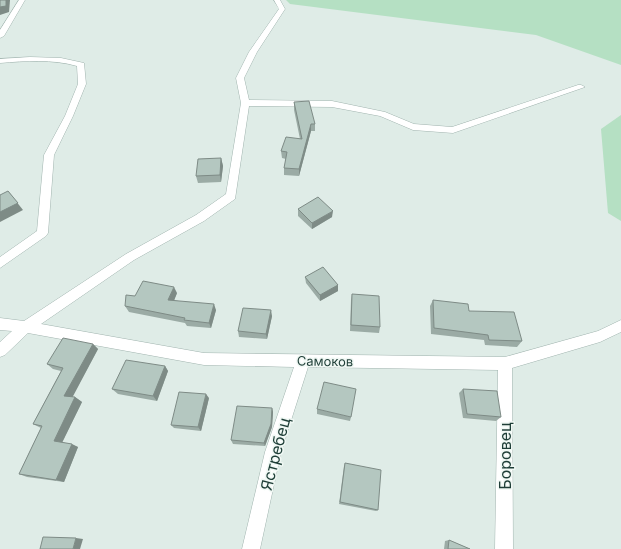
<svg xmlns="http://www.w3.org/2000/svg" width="621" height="549" font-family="Inter,sans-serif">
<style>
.green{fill:#b5e0c3}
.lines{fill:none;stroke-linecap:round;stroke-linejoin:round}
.minor-casing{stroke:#a1b4af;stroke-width:1}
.minor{fill:#fff;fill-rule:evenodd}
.wall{fill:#9baba5}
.shaded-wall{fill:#7e8b86}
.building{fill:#b4c7c0;stroke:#7e8b86}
.labels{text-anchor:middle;stroke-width:3;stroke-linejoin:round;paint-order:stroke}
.street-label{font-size:13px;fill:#1e3e37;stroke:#f0f8f4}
.near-street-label{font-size:16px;fill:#1e3e37;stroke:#f0f8f4}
</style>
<rect width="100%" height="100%" fill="#dfece7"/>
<!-- green -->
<g class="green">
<polygon points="286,0 621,0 621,65 536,35 290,4"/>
<polygon points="621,115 621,221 608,213 601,129"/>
</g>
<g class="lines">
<defs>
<g id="minor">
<polygon points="19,0 25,0 4,36 0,38 0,30"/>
<polygon points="274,0 280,0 285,9 257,52 244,78 249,100 332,101 385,112 414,124 452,127 578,85 581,85 585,87 453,133 413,130 380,116 332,107 249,106 235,199 204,221 134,260 41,324 204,353 505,357 598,331 621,320 621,332 600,342 512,368 513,549 495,549 498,370 308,367 281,452 260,549 242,549 265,452 294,367 204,365 28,333 5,355 0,357 0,342 12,331 0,330 0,318 24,321 126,254 196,215 226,194 241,103 236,78 249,52 279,9"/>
<path d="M30,57l31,1 23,5 2,21 -13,32 -19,39 -6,78 -2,3 -46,32v-11l37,-26 7,-76 21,-39 13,-32 -1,-18c-25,-7 -51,-5 -77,-3v-4z"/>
</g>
</defs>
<!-- minor casing -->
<use href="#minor" class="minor-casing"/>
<!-- minor -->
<use href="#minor" class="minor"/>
</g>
<!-- wall -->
<g class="wall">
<polygon points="294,102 315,124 315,131 311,131 299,176 284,175 284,168 286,159 282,158 281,151 300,139 294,110"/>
<polygon points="221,158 223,166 221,182 198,183 196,176"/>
<polygon points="298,209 332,217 312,229 298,216"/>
<polygon points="305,277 338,285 338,291 320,301 306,283"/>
<polygon points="177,293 174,300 216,310 211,328 187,326 185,323 129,312 125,306"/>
<polygon points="352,294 380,327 379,333 350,331 351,300"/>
<polygon points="433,300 469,311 522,341 517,347 485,345 484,340 431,334 430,306"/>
<polygon points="272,316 267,339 239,337 238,331"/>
<polygon points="93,344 98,349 72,397 75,397 82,402 62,442 78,447 64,482 27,477 19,474 41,428 33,424 61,371 53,369 47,364"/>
<polygon points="165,366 168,371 157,401 118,394 112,389"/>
<polygon points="463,389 501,417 496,421 463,418 459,393"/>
<polygon points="209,398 201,431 174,428 171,425"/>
<polygon points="272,408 273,412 272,427 265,446 233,444 231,440"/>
<polygon points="317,409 351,417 350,421 317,414"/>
<polygon points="345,463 378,510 376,511 339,504 344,466"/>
<polygon points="449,540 470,549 444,549 445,541"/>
</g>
<!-- shaded-wall -->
<g class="shaded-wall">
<polygon points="6,0 10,0 9,12 0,15 0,7"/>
<polygon points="311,124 311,131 299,176 299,169"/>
<polygon points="221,158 223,166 221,182 220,175"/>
<polygon points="8,191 23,210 0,222 0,212"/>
<polygon points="333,211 332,217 312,229 312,223"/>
<polygon points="338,285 338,291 320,301 320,295"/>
<polygon points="174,287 177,293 172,306 168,300"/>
<polygon points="214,304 216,310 211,328 209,323"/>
<polygon points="271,310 272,316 267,339 266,334"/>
<polygon points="93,344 98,349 71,400 64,396"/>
<polygon points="165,366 168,371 157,401 153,396"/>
<polygon points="206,394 209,398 201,431 198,427"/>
<polygon points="75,397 82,402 61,445 54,441"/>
<polygon points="272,408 273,412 272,427 265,446 264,443"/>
<polygon points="72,444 78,447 64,482 56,480"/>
<polygon points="76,538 83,539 80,549 73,549"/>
</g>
<!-- building -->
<g class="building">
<polygon points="0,0 6,0 6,6 0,7"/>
<polygon points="309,101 315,124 311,124 299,169 284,168 287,152 281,151 286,137 302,139 294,102"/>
<polygon points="221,158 220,175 196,176 198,159"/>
<polygon points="8,191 18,203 0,212 0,195"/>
<polygon points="318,197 333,211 312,223 298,209"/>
<polygon points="323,267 338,285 320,295 305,277"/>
<polygon points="143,281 174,287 168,300 214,304 209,323 184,320 185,318 125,306 126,295 135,296"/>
<polygon points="352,294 379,296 380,327 351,325"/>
<polygon points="433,300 468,304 469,311 514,312 522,341 489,340 488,335 434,328"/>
<polygon points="243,308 271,310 266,334 238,331"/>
<polygon points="63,338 93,344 64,396 75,397 54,441 72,444 56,480 19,474 42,426 33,424 63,368 47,364"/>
<polygon points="126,360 165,366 153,396 112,389"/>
<polygon points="324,382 356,389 351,417 317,409"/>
<polygon points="463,389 497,391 501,417 467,414"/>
<polygon points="179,392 206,394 198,427 171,425"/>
<polygon points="237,406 272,408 271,424 264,443 231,440"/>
<polygon points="345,463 381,470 378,510 340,502"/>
<polygon points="43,537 76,538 73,549 40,549"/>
<polygon points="449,540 470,549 448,549"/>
</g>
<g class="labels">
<!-- street labels -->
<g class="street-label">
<text transform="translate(325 361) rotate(1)" y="5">Самоков</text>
</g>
<!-- near-street labels -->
<g class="near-street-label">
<text transform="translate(275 454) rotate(-75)" y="6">Ястребец</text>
<text transform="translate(505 456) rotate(-90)" y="6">Боровец</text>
</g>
</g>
</svg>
